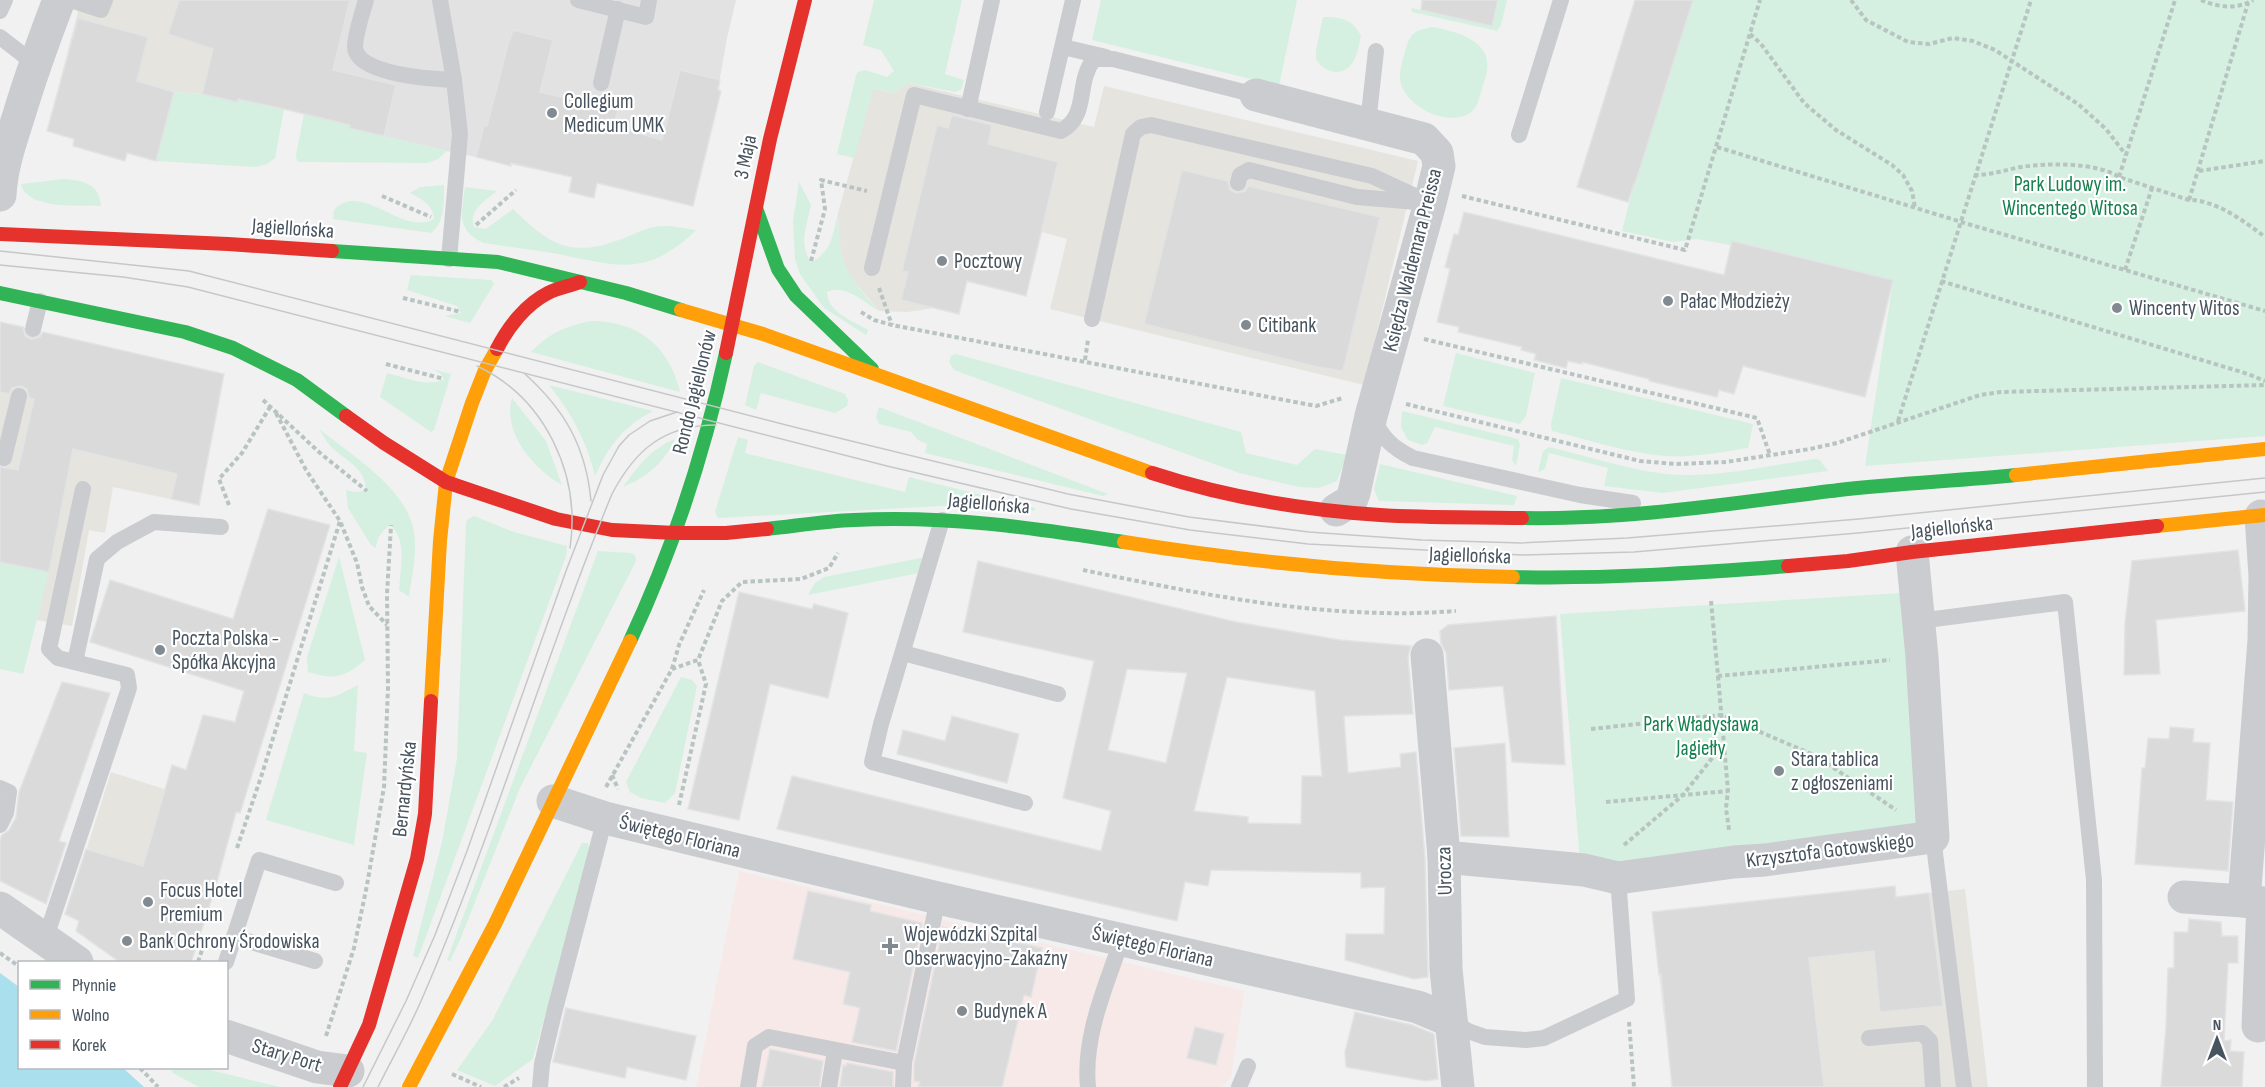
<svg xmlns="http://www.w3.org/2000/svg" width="2265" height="1087" font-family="'Sofia Sans Condensed',sans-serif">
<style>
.commercial{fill:#e5e4df}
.education{fill:#e3e2e3}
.medical{fill:#f6e9e8}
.green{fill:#d5f0e0}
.water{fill:#aadfee}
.building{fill:#dadadb;stroke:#e2e3e4;stroke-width:1.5;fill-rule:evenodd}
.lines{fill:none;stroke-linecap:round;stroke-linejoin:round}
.path{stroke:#b8c4c1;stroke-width:4;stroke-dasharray:4.5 3;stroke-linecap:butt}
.lane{stroke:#cacccf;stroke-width:16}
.street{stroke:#cacccf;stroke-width:33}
.fast{stroke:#30b455;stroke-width:14}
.slow{stroke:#ff9f0a;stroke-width:14}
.jam{stroke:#e5322d;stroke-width:14}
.tram{stroke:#c6c7c9;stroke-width:1.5}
.poi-dot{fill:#828a91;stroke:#fff;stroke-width:2}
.labels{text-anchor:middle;stroke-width:4.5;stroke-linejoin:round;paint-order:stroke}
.poi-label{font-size:21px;fill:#47535e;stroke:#fff;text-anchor:start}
.street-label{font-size:21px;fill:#47535e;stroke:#fff}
.park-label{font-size:21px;fill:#16814e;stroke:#fff}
</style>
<rect width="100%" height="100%" fill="#f1f1f1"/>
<!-- commercial -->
<g class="commercial">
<polygon points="81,0 229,0 202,94 174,92 156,161 127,153 125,161 73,146 74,139 47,131"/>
<polygon points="909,83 1094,127 1104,86 1418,161 1364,385 1050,309 1067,239 1042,232 1026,296 967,282 959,314 935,308 907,312 879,311 848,274 842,260 839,238 838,213 873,88 893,93"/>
<polygon points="0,322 224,374 199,505 113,487 105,533 89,530 72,626 37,620 48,572 0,562"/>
<polygon points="111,772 236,812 215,889 191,962 121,962 76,931 98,853 87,848"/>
<polygon points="1895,886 1896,897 1965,889 1988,1087 1672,1087 1652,912"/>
</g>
<!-- education -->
<polygon class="education" points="229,0 736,0 727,38 718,89 721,91 693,206 597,183 593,198 569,192 572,177 447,151 349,128 350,125 239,99 237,102"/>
<!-- medical -->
<polygon class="medical" points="739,871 1244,991 1231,1078 1221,1087 696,1087"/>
<!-- green -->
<g class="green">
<polygon points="874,0 962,0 945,74 964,80 961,90 955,92 909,83 893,93 874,88 854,158 837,154 856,75 858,72 865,70 887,77 894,71 881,50 863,45"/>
<polygon points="1101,0 1297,0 1279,86 1092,40"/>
<polygon points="1499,0 1507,0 1501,25 1497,31 1412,12 1411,8 1492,26"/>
<polygon points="1692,0 2265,0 2265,436 1865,466 1893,280 1808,259 1697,239 1673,242 1622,231 1634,184 1636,184 1656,112 1658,112 1670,76 1668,75 1678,41 1680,41"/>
<path d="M1323,17c18,0 30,2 38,19 -2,8 -3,17 -7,24 -9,18 -29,14 -38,-1v-9z"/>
<path d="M1432,27c23,4 60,13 55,44 -1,6 -4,12 -5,18 -3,9 -4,18 -12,24 -22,14 -62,-5 -69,-29 -3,-10 1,-22 4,-32 5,-19 8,-21 27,-25z"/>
<polygon points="174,92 202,94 237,102 238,99 284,109 275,158 267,164 255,167 156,161"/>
<polygon points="304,114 350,125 350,128 447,151 438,159 427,163 299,162 297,161 296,155"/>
<path d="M64,179c20,2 35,4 37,27 -22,-1 -74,4 -80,-22z"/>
<path d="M799,182l12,23c-4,20 -13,39 0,57 21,-9 22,-29 27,-49 1,52 7,60 41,98 -15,-9 -35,-28 -52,-19 0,20 26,29 41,38l-2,5 -42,-27 -24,-34 -5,-15 -2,-38z"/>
<path d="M444,185c0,17 1,37 -13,48l-98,-14 1,-9c29,-30 67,27 100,9 -1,-14 -12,-20 -24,-26l10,-6z"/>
<path d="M465,187l32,4c-11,9 -29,19 -23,36l12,2 27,-20c36,35 56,49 106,31 12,-4 23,-11 35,-13 13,-3 29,1 42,3 -47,46 -75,37 -133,25 -26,-5 -53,-8 -79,-12 -29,-13 -22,-30 -19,-56z"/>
<polygon points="411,275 491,280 494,284 470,323 444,316 461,313 457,306 407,290"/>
<path d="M591,321c47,0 78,25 89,71l-149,-40c18,-19 35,-26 60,-31z"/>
<polygon points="1456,353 1535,373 1526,416 1520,424 1443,406"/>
<polygon points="956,354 1241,432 1246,453 1297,465 1315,449 1347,455 1337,481 1319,488 1299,487 1239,473 954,370 949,362 951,356"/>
<polygon points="758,362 845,394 848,400 847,406 835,413 761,393 756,410 745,405 754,366"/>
<path d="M432,369l19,5 -17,56 -3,2 -51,-35 7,-24c17,4 41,15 57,6l-4,-6z"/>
<path d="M1561,378l192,46 -5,24c-27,4 -55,10 -83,8 -37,-3 -76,-16 -113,-25l-1,-7z"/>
<path d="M549,385l104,26c-31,17 -43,33 -58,65 -8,-35 -24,-63 -46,-91z"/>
<path d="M512,398l34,43 16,44c-28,-16 -60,-52 -50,-87z"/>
<polygon points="879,407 1108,494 1103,496 925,453 927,444 918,440 911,432 879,424 876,417"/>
<polygon points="1402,411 1518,439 1520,445 1516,466 1512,460 1514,446 1435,427 1427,443 1422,445 1408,440 1401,427"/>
<path d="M319,429c30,24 83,57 93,95 7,23 0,50 -3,73l-10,-7c1,-21 9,-50 -9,-65 -9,7 -13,12 -14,23l-5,-3 -23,-37 -2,-18 9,2 11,-1c0,-26 -25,-31 -39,-49 -3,-4 -5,-9 -8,-13z"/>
<polygon points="738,437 748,440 745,453 905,492 909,477 1035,508 1035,511 959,505 718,518 715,512"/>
<path d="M675,439c-11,24 -28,38 -52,48 14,-20 29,-39 52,-48z"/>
<path d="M1549,447c39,9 92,27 132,28 44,1 90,-10 134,-16l5,1 8,11 -165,22 -59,-7 4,-18 -59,-15 -4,16 -7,3 5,-21z"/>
<polygon points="1380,464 1517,496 1514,505 1379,501 1374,489"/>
<polygon points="474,516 514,532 567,546 566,556 418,958 413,956 442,842 457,758 466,523 468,519"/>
<polygon points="598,551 631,553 635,555 636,561 520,788 460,940 450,961 447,960"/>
<path d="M339,557l26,103c-21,18 -30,20 -57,12l-1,-15z"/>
<polygon points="921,558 922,559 919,573 808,595 815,583 824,577"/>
<polygon points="0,562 49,572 23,674 0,669"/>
<polygon points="1902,593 1933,837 1584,870 1579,850 1560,614"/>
<polygon points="681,677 692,680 697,686 675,793 665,803 641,798 630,792 626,782"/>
<path d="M358,685l-4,66 13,2 -13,92 -88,-25 38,-127c24,10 32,3 54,-8z"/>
<polygon points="582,843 588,843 590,852 533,1059 495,1086 457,1070 492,1021"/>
<polygon points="174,1068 202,1068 280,1087 199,1087 171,1072"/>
</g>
<!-- water -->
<polygon class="water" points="0,973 19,987 20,1068 123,1068 144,1087 0,1087"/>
<!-- building -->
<g class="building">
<polygon points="179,0 350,0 333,70 396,85 384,136 349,128 350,125 284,109 238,99 237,102 202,94 213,49 168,34"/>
<polygon points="1422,0 1498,0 1492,26 1421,10"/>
<polygon points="1635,0 1693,0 1635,184 1634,184 1628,202 1577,187"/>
<polygon points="78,18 148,37 137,81 174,92 156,161 127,153 125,161 73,146 74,139 47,131"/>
<polygon points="513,30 553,40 540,92 618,110 613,126 662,140 680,70 720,80 718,90 721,91 693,206 597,183 594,198 569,192 572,177 511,163 511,166 476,157 484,125 487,126 509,40 510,40"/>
<polygon points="952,115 992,125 988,144 1058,162 1026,296 967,281 959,314 901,300 908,272 902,271 937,125 948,128"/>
<polygon points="1182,170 1228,181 1230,190 1236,193 1245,191 1248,186 1380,217 1343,371 1318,367 1144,324"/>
<polygon points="1464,212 1724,275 1732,241 1893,280 1865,397 1743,366 1734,394 1719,390 1717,397 1649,381 1649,379 1582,362 1582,364 1568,361 1566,368 1534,360 1536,354 1521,350 1522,347 1458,332 1459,327 1437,322 1450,269 1445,267 1454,234 1458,235"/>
<polygon points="0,322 23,327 25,336 31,339 40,337 43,332 224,374 199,505 171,499 177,474 73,449 49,572 0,562 0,467 18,470 34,399 29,398 27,389 21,386 12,388 9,394 0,392"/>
<polygon points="268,509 330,525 240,813 236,812 215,889 191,963 121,963 76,931 79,921 65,914 86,849 143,866 172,765 186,770 203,715 235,722 244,691 90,642 110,580 233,619"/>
<polygon points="2238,550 2245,611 2156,620 2160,674 2124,675 2125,623 2132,561"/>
<path d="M978,561l258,61 104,18 71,6 -3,11 5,57 -69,2 4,57 53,-6 -1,-13 16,-2 9,106 3,119 -14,2 -69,-19 1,-26h38l1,-47 -24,1v-15l-150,-3 -3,16 -23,-4 -8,39 -400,-92 15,-53 309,75 10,-40 -48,-13 31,-137 -131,-29zM1127,669l60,4 -21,90 -58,-13zM1227,677l88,14 7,85h-20l-1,48 -53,-1v-6l-54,-6z"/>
<polygon points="739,592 812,609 814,604 848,613 828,698 770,684 739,820 688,809"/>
<polygon points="1556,616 1565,765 1512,762 1503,686 1449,690 1446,653 1441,643 1440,631 1448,625"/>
<polygon points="62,682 110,693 59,841 66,843 46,904 0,881 0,840 2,835 9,830 16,817 19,792"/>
<polygon points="952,716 1019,734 1007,783 897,754 903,730 945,741"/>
<polygon points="2170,727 2194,729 2193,742 2210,743 2206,800 2233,802 2228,871 2135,864 2142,768 2145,768 2148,738 2169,739"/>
<polygon points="1505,743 1509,837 1461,836 1454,748"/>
<polygon points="1895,886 1896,897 1929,893 1943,1006 1880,1012 1874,951 1809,958 1824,1087 1672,1087 1661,974 1659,975 1652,912"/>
<polygon points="808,891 871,905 870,911 922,923 896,1051 852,1042 860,1008 843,1004 850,972 793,959"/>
<polygon points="2189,919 2221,922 2222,936 2238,936 2238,963 2228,963 2224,1041 2231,1040 2230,1051 2244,1052 2242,1087 2161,1087 2166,1026 2168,968 2174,968 2174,932 2188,932"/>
<polygon points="943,927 953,930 953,927 1042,948 1031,997 1024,995 1002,1087 918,1087 920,1082 914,1081 914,1064"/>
<polygon points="566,1008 696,1036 686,1080 627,1067 625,1078 553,1062"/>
<polygon points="1355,1012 1412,1025 1434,1034 1438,1079 1426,1081 1346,1067 1345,1052"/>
<polygon points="1195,1027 1224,1034 1216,1065 1187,1058"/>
<polygon points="770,1049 823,1061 819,1087 762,1087"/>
<polygon points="847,1063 893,1072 893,1087 840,1087 843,1065 846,1066"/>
</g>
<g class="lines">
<!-- path -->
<g class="path">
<polyline points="1851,0 1866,20 1908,42 1929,44 1953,38 1973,41 1995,50 2078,104 2106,129 2126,155"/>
<path d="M2201,0c16,7 36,10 52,0"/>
<polyline points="1750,34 1761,44 1804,103 1836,130 1892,165 1903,175 1912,191 1915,208"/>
<polyline points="1717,147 1968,224 2265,311"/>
<polyline points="2199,171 2265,161"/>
<path d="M1974,175c17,0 31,-5 47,-8 27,-4 75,-5 98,10l70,23c27,0 55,21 76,37"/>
<polyline points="2119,177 2175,0"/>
<polyline points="382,196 431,217"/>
<polyline points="1462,196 1685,250 1760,0"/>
<polyline points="2189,200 2248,3"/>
<polyline points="476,225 516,190"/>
<polyline points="811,261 825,209 821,180 867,191"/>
<polyline points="2125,270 2152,188"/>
<polyline points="1941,281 2248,374 2265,381"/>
<polyline points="879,288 892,325"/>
<polyline points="403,298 461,312"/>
<polyline points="861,312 874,320 892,325 1316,406 1343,398"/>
<polyline points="1424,339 1757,418 1770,455"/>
<polyline points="1085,360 1088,340"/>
<polyline points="386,364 444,379"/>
<polyline points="263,400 320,453 367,491"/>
<polyline points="1406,404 1640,461 1676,464 1726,462 1810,449 1837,443 1980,395 2001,392 2265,385"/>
<polyline points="276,413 306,470 340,521 357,563 362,587 369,606 387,625"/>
<polyline points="1898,421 2031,0"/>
<polyline points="229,505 219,479 242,453 270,407"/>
<path d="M1083,570c122,25 247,51 373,41"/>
<polyline points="1711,601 1718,676 1890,660"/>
<polyline points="672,669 679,645 704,590"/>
<polyline points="1718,676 1728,791 1726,808 1729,830"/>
<polyline points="1591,729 1721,715 1816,756 1896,810"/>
<polyline points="612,775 618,789"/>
<polyline points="606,787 672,669 698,660 722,601 742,582 801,579 829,568 838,553"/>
<polyline points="1606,802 1728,791"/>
<polyline points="679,805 706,684 698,660"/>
<polyline points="1624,845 1683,795 1724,743"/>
<polyline points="237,848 262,774 340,521"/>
<polyline points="0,953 20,967"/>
<polyline points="198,962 207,935"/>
<polyline points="1629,1022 1634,1087"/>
<polyline points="326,1036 354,948 367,885 384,787 388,688 387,594 391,525"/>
<polyline points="140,1068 158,1087"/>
<polyline points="452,1074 481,1087"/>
<polyline points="504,1087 519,1078"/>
</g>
<!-- lane -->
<g class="lane">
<polyline points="70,0 101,10 105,0"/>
<path d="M366,0c-4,14 -10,31 -11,46 -1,29 78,33 99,34"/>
<polyline points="440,0 454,80 460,134 449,259"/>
<polyline points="578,0 646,17 649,0"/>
<polyline points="0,11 5,0"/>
<polyline points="0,37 35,64"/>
<polyline points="1063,47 1106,57"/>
<polyline points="601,83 618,9"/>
<polyline points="968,109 992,0"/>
<polyline points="1047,112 1073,0"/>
<polyline points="1368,123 1376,51"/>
<polyline points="1519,135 1561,0"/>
<polyline points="1238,183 1240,175 1249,170 1357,197 1417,202"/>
<path d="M872,268l42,-173 147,36c29,-16 14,-48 33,-72h19l143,36"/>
<polyline points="1092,319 1133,134 1141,127 1151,125 1372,176 1430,203"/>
<polyline points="33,329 40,301"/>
<path d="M1372,418c12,21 19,29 41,40l167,37 53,8"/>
<polyline points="4,458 19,396"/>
<polyline points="942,520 881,724 872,762 1025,803"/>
<polyline points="1919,621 2065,602 2094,880 2095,1087"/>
<polyline points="903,653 1058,694"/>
<polyline points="75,662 97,559 117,542 154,522 221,527"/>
<polyline points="0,788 9,792 6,813 0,825"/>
<polyline points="1933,837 1964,1087"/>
<polyline points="45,940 129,688 127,675 58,658 49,649 83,489"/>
<polyline points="315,961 234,937 259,860 336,883"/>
<polyline points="226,962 234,937"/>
<polyline points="1451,1021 1468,1031 1485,1037 1526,1040 1544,1038 1627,999 1618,878"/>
<polyline points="1869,1038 1922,1033 1930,1041 1933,1087"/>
<polyline points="540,1087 542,1064 554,1013 605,818"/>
<polyline points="748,1087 755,1046 769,1037 904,1063 938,898"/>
<polyline points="829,1087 835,1051"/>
<polyline points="903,1087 904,1063"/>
<path d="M1088,1087c-5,-51 18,-101 34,-148"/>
<polyline points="1239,1087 1248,1066"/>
</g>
<!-- street -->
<g class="street">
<polyline points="1256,95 1424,139 1437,153 1439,166 1430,203 1371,416 1354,493 1351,501 1336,510"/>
<path d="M0,195c1,-26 10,-52 18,-77 12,-40 26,-79 41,-118"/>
<polyline points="1427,655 1444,857 1446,969 1458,1087"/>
<polyline points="553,801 605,818 938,898 1418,1007 1451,1021"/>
<polyline points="1444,857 1584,870 1618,878 1734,862 1765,860 1933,837 1922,657 1912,552"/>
<polyline points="2184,897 2244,901"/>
<polyline points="0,908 77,962"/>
<polyline points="2258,1026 2263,903 2244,901 2264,640 2265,576 2261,516"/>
<polyline points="226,1036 317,1067 348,1071"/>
</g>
<!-- fast -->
<g class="fast">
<polyline points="756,208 778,269 796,296 872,369"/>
<polyline points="332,251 498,262 626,293 681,310"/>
<polyline points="0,293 185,332 233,348 297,380 346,416"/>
<path d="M1522,518c107,2 211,-15 317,-28 59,-7 118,-9 177,-15"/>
<path d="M767,529c29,-3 58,-8 87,-9 91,-5 181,8 270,22"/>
<path d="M1513,577c92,2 184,-4 275,-11"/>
<path d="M630,641c44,-94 74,-187 96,-288"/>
</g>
<!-- slow -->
<g class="slow">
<polyline points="681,310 763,334 1152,473"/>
<polyline points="2016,475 2265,449"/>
<polyline points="2157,526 2265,515"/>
<path d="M1124,542c129,21 259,33 389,35"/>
<polyline points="431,701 440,541 446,482 472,403 485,370 497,349"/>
<polyline points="409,1087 495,924 630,641"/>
</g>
<!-- jam -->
<g class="jam">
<polyline points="0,234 228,244 332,251"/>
<path d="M497,349c11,-22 29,-45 51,-56 10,-5 22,-7 32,-11"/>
<polyline points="726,353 770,139 805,0"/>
<polyline points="346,416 384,443 446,482 556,519 612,530 676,533 726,533 767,529"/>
<path d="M1152,473c73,24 152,37 228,42 47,3 95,2 142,3"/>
<polyline points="1788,566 1848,561 1912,552 2157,526"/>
<polyline points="340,1087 369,1025 417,859 425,814 431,701"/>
</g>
<!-- tram -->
<g class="tram">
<polyline points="0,251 189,271 794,427 1068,494 1189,517 1309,532 1422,540 1521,543 1627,538 1859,519 2265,478"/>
<polyline points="0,265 123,277 188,287 887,466 1071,509 1190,530 1308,544 1522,555 1634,552 1858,533 2265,492"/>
<path d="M477,366c68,32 104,108 93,182"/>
<path d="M525,374c40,36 61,73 66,127"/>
<polyline points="363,1087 406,1001 435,935 467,851 566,571 603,475 619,446 629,435 650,421 677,412"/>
<path d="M378,1087c14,-28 30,-56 43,-86 72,-165 122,-340 191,-507 23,-44 52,-69 104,-69"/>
</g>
</g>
<!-- markers -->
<g class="poi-dot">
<circle cx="552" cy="113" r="6"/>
<circle cx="942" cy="261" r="6"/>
<circle cx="1668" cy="301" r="6"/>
<circle cx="2117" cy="308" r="6"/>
<circle cx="1246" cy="325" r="6"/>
<circle cx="160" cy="650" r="6"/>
<circle cx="1779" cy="771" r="6"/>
<circle cx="148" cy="902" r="6"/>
<circle cx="127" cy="941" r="6"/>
<path d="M887 937h6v6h6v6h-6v6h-6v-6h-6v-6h6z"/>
<circle cx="962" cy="1011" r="6"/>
</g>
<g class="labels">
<!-- poi labels -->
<g class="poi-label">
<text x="564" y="108">Collegium<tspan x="564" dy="24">Medicum UMK</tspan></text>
<text x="954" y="268">Pocztowy</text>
<text x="1680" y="308">Pałac Młodzieży</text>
<text x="2129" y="315">Wincenty Witos</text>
<text x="1258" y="332">Citibank</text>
<text x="172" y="645">Poczta Polska -<tspan x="172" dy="24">Spółka Akcyjna</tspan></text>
<text x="1791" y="766">Stara tablica<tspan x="1791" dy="24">z ogłoszeniami</tspan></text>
<text x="160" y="897">Focus Hotel<tspan x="160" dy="24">Premium</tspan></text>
<text x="904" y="941">Wojewódzki Szpital<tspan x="904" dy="24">Obserwacyjno-Zakaźny</tspan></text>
<text x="139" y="948">Bank Ochrony Środowiska</text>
<text x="974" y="1018">Budynek A</text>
</g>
<!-- street labels -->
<g class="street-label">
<text transform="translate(745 157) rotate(-78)" y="7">3 Maja</text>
<text transform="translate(293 228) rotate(4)" y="7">Jagiellońska</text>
<text transform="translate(1412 260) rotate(-76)" y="7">Księdza Waldemara Preissa</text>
<text transform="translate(694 392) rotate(-76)" y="7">Rondo Jagiellonów</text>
<text transform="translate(989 503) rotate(5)" y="7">Jagiellońska</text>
<text transform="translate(1952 527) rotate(-6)" y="7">Jagiellońska</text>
<text transform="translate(1470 555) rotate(2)" y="7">Jagiellońska</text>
<text transform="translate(404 789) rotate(-84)" y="7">Bernardyńska</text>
<text transform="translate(680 836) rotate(14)" y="7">Świętego Floriana</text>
<text transform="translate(1830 850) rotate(-7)" y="7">Krzysztofa Gotowskiego</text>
<text transform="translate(1444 871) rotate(-92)" y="7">Urocza</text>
<text transform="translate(1153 946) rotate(13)" y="7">Świętego Floriana</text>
<text transform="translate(287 1055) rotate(17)" y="7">Stary Port</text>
</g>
<!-- park labels -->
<g class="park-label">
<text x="2070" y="191">Park Ludowy im.<tspan x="2070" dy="24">Wincentego Witosa</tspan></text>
<text x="1701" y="731">Park Władysława<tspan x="1701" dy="24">Jagiełły</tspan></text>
</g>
</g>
<!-- legend -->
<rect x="18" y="961" width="210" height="108" fill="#ffffff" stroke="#b5babf" stroke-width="1.5"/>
<rect x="30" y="980" width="30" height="9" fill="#30b455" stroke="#b5babf" stroke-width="1.5"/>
<text x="72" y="991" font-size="18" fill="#47535e">Płynnie</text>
<rect x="30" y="1010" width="30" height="9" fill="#ff9f0a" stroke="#b5babf" stroke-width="1.5"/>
<text x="72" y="1021" font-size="18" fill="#47535e">Wolno</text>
<rect x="30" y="1040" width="30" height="9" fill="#e5322d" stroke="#b5babf" stroke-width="1.5"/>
<text x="72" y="1051" font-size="18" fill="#47535e">Korek</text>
<!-- north arrow -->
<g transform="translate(2217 1039)" stroke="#ffffff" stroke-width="4.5" paint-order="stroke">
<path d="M0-4.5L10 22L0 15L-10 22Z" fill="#47535e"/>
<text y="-9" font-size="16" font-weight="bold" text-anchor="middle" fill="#47535e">N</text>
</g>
</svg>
